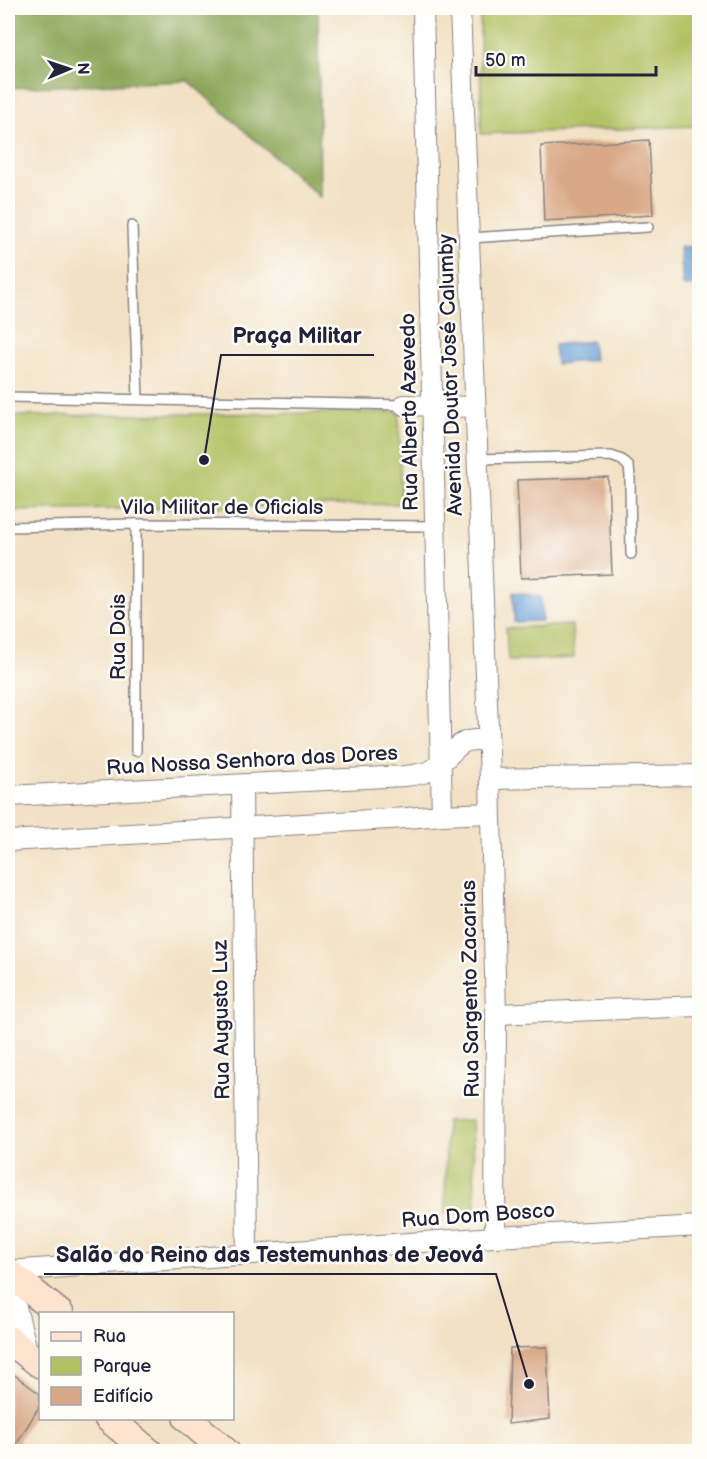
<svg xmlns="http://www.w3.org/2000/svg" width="707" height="1459" font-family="'Balsamiq Sans',sans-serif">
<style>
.green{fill:#b2c164;stroke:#6a7250;stroke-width:1.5}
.forest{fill:#8da75a;stroke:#58644a;stroke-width:1.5}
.water{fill:#679ed5;stroke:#446088;stroke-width:1.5}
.building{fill:#d9a886}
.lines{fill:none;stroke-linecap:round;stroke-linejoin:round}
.service-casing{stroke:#8a8280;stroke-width:12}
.minor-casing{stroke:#8a8280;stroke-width:22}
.secondary-casing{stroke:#8a8280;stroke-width:30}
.service{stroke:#fff;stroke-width:9}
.minor{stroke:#fff;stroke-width:20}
.secondary{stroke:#fee3d1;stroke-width:27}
.labels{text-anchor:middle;stroke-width:5;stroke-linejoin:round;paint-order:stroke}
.street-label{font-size:21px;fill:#22223b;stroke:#fdfcf7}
.leader{fill:none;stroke:#22223b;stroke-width:2}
.callout-dot{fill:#22223b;stroke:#fdfcf7;stroke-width:2}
.callout-label{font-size:22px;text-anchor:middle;font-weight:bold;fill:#22223b;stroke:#fdfcf7;stroke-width:5;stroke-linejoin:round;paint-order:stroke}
</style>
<rect width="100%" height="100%" fill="#fdfcf7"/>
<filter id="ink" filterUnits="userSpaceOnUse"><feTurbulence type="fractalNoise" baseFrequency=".0167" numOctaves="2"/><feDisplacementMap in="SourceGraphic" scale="12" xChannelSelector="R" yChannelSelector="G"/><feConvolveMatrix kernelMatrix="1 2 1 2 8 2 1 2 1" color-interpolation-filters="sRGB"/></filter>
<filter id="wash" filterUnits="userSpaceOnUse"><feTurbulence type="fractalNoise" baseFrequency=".008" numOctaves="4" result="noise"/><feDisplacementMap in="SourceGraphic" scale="24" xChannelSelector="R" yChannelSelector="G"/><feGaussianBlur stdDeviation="1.35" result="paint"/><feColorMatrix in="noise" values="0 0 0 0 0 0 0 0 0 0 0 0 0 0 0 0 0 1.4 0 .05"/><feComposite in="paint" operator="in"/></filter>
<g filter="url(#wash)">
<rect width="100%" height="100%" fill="#f2e1c4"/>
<!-- green -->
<g class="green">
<polygon points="480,8 699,8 699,126 481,134"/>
<polygon points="399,412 401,504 8,511 8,416"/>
<polygon points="572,625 574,658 508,661 506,628"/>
<polygon points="472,1120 476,1211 445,1213 446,1121"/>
</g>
<!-- forest -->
<polygon class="forest" points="8,8 318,8 320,197 188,81 8,88"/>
<!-- water -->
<g class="water">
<polygon points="699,246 699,285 683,286 680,247"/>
<polygon points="592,341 594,360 556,364 554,345"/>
<polygon points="513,592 541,597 542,621 514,622"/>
</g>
<g id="blocks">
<!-- building -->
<g class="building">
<polygon points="649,140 653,215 544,221 541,146"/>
<polygon points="608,477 612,574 521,578 517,480"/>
<polygon points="547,1347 550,1419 508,1424 510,1348"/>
<polygon points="8,1370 40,1394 40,1405 12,1452 8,1452"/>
</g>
</g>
</g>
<g filter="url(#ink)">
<use href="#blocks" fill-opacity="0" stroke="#8a8280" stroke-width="1.5"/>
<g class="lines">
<defs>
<g id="service">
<polyline points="132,226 138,399"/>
<polyline points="469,238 648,227"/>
<polyline points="8,397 404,405"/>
<polyline points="478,459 611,456 622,460 629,467 630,476 631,554"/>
<polyline points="8,527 136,524 436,526"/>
<polyline points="136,751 136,524"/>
</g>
<g id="minor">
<polyline points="423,8 442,815"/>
<polyline points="460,8 490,779 496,1014 495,1237"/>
<polyline points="404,405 475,407"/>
<polyline points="490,779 700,775"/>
<polyline points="242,785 247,1254"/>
<path d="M8,796l397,-20c9,-1 19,-2 27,-6 11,-6 24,-25 33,-28 7,-3 16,-2 23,-1"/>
<polyline points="8,841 406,818 442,815 490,813"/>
<polyline points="496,1014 700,1006"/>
<polyline points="8,1271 495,1237 700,1226"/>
<polyline points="8,1276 28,1354"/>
</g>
<g id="secondary">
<polyline points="8,1272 60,1314"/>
<polyline points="8,1339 40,1364"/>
<polyline points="108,1418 149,1452"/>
<polyline points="187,1418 226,1452"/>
</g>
</defs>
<!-- service casing -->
<use href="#service" class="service-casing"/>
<!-- minor casing -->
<use href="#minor" class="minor-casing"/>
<!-- secondary casing -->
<use href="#secondary" class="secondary-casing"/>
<!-- service -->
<use href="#service" class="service"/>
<!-- minor -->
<use href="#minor" class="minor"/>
<!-- secondary -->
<use href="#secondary" class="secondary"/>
</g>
</g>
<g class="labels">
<!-- street labels -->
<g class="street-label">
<text transform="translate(450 375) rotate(-92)" y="7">Avenida Doutor José Calumby</text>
<text transform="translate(409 412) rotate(-91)" y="7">Rua Alberto Azevedo</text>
<text x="222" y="514">Vila Militar de Oficials</text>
<text transform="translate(118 637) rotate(-90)" y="7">Rua Dois</text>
<text transform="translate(252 760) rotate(-3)" y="7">Rua Nossa Senhora das Dores</text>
<text transform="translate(470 989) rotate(-91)" y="7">Rua Sargento Zacarias</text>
<text transform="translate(221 1020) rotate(-91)" y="7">Rua Augusto Luz</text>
<text transform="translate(478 1215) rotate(-4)" y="7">Rua Dom Bosco</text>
</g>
</g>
<!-- callouts -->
<path class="leader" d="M204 460L221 355H374M529 1384L496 1274H44"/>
<g class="callout-dot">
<circle cx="204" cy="460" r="6"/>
<circle cx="529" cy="1384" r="6"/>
</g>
<g class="callout-label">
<text x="297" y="343">Praça Militar</text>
<text x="270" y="1262">Salão do Reino das Testemunhas de Jeová</text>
</g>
<!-- margin -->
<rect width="707" height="1459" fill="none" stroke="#fdfcf7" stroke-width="30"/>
<!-- legend -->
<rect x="39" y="1312" width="195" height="108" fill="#fdfcf7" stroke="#a5a5ac" stroke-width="1.5"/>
<rect x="51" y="1332" width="30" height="9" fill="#fee3d1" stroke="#a5a5ac" stroke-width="1.5"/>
<text x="93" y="1342" font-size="18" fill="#22223b">Rua</text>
<rect x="51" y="1357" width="30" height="18" fill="#b2c164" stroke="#a5a5ac" stroke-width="1.5"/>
<text x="93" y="1372" font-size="18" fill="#22223b">Parque</text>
<rect x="51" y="1387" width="30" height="18" fill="#d9a886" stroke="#a5a5ac" stroke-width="1.5"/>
<text x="93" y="1402" font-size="18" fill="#22223b">Edifício</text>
<!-- north arrow -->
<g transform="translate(69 69) rotate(88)" stroke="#fdfcf7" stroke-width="4.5" paint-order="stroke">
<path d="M0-4.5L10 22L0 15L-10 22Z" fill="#22223b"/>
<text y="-9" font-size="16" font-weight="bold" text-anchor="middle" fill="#22223b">N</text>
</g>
<!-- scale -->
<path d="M476 66v9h180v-9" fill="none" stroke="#22223b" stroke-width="3"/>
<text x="485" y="66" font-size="18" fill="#22223b" stroke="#fdfcf7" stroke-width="4.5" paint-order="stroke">50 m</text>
</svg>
